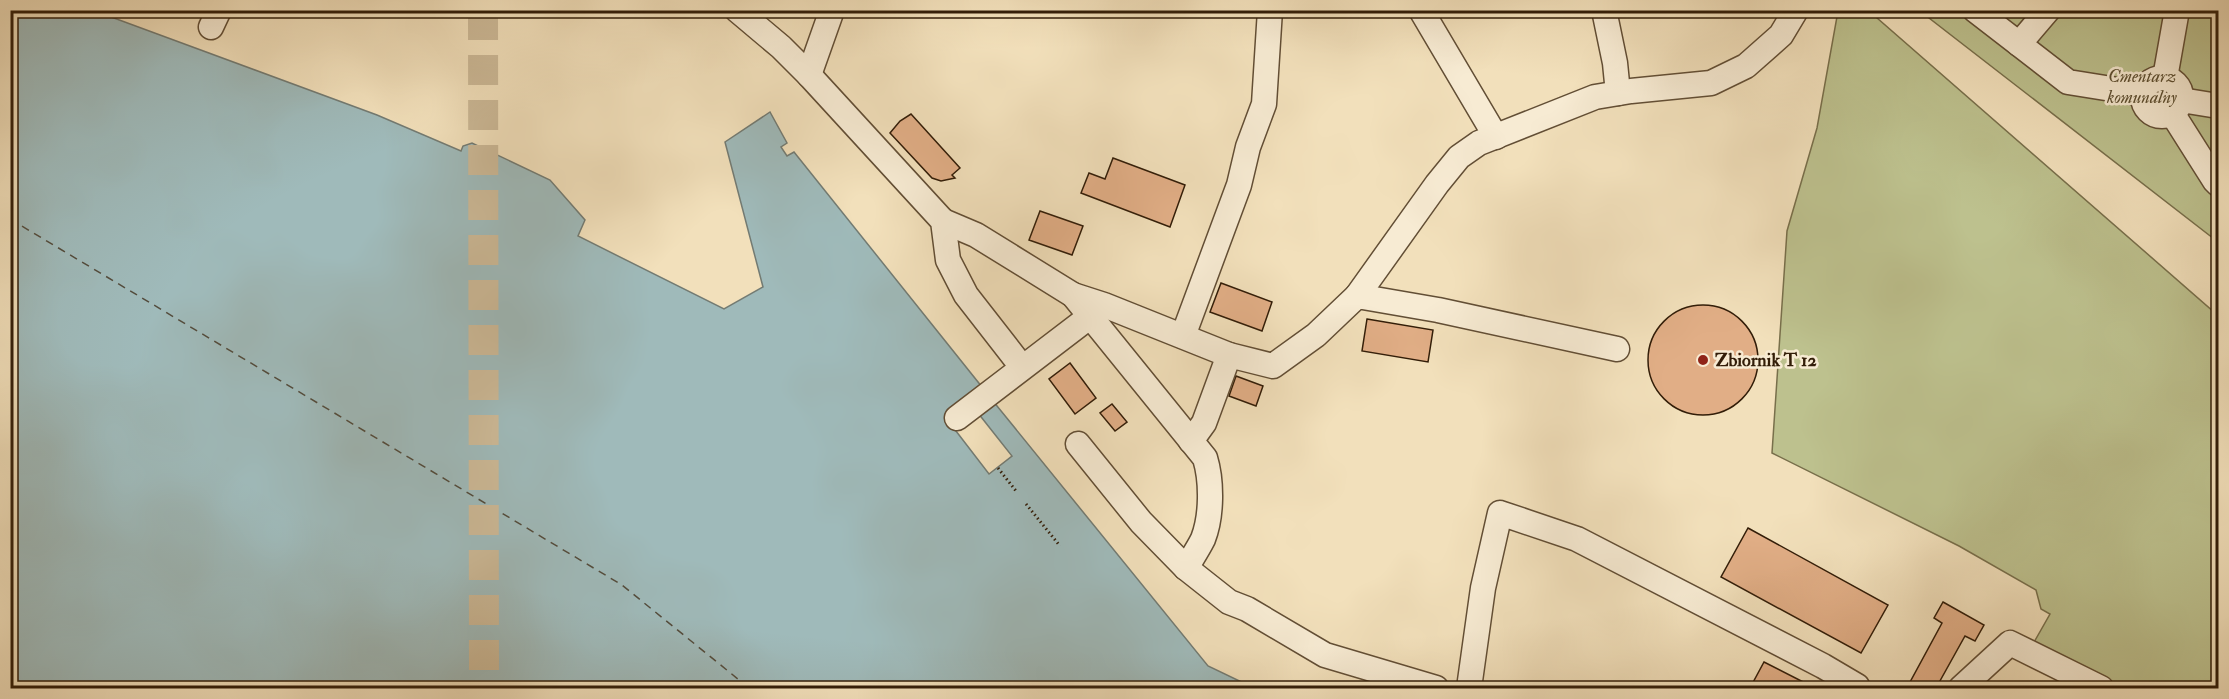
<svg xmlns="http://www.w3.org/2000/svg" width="2229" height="699" font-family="'IM FELL Double Pica',serif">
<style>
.green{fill:#bdc18e;stroke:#786f4b;stroke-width:1.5}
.water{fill:#9fbaba;stroke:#737b73;stroke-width:1.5}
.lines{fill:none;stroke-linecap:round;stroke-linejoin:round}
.ferry{stroke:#534c3d;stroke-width:1.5;stroke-dasharray:8 6;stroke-linecap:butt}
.building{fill:#e1ae86;stroke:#321d08;stroke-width:1.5}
.major-tunnel{stroke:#ccb997;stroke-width:30;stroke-dasharray:30 15;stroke-linecap:butt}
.minor-casing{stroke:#624e35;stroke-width:27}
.path{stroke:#321d08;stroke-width:3;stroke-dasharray:1.5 3;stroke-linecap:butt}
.minor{stroke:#f7ebd3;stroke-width:24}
.poi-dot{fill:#8f2418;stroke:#f7ebd3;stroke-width:2}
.labels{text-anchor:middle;stroke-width:5;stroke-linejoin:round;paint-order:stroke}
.park-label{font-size:18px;font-style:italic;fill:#5c4e30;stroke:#f7ebd3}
.poi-label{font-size:18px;font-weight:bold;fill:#321d08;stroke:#f7ebd3;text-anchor:start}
</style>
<rect width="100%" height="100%" fill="#f2e0bb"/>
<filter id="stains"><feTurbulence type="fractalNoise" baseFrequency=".00333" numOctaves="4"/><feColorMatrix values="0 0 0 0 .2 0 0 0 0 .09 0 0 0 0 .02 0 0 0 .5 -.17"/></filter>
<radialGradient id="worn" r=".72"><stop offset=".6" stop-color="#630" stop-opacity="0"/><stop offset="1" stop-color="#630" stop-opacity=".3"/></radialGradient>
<!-- green -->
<g class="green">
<polygon points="1838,11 1869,11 2214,312 2218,310 2218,688 2120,688 2033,644 2050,614 2041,609 2036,590 1959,546 1772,453 1787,231 1817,128"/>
<polygon points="1920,11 2218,11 2218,242"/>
</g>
<!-- water -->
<polygon class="water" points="10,11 95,11 377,115 461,151 463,146 472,143 550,180 585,220 578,236 724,309 763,287 725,142 770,112 787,143 781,147 787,156 794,152 982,387 946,418 989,474 1012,456 978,413 993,401 1208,666 1254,688 11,688"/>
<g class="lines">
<!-- ferry -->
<polyline class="ferry" points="10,219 622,585 749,688"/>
</g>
<!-- building -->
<g class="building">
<polygon points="911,114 960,168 952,175 955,178 941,181 932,178 890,133 900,121"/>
<polygon points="1113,158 1185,185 1170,227 1081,193 1089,173 1105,179"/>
<polygon points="1040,211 1083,226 1072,255 1029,240"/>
<polygon points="1221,283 1272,302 1262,331 1210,312"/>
<circle cx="1703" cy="360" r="55"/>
<polygon points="1367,319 1433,330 1428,362 1362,351"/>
<polygon points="1070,363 1096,398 1075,414 1049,379"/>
<polygon points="1236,376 1263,386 1256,406 1229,396"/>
<polygon points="1112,404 1127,422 1115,431 1100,413"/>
<polygon points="1748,528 1888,605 1861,653 1721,577"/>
<polygon points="1943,602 1984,625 1975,641 1965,636 1936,688 1917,688 1909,684 1942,623 1934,618"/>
<polygon points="1764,662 1815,688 1750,688"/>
</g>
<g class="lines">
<!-- major-tunnel -->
<polyline class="major-tunnel" points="483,10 484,688"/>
<defs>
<g id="minor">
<polyline points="737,10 781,47 809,75 943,221 948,260 966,295 1022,367"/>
<polyline points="1421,10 1496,137"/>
<polyline points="1604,10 1615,63 1618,93"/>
<polyline points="1975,10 2068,82 2143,94"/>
<polyline points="211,27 219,10"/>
<polyline points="2019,44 2048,10"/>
<polyline points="809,75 832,10"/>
<polyline points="2165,78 2177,10"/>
<circle cx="2162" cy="97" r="19"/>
<polyline points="2181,100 2218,106"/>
<polyline points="2172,113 2215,181 2218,184"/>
<path d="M943,221l33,14 97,60 132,163c7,23 7,58 -2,81 -5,10 -11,19 -17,29"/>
<polyline points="1073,295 1104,305 1229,355 1273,366 1316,335 1357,296 1438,310 1617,349"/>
<polyline points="1357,296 1437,184 1459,157 1479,143 1595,97 1631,91 1711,83 1746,66 1781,35 1796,10"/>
<polyline points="1183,336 1239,185 1248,147 1264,104 1270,10"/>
<polyline points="957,418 1101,308"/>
<polyline points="1191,441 1204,423 1229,355"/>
<polyline points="1078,444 1141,522 1186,568 1229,602 1247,609 1325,655 1436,688"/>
<polyline points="1469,688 1483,588 1500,513 1577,539 1823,666 1857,686 1856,688"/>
<polyline points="1961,688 2010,643 2101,688"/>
</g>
</defs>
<!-- minor casing -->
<use href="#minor" class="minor-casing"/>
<!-- path -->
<g class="path">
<polyline points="998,468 1016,491"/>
<polyline points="1026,504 1060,546"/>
</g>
<!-- minor -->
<use href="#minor" class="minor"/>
</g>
<!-- markers -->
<circle class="poi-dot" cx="1703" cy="360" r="6"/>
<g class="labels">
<!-- park labels -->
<g class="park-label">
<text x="2142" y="82">Cmentarz<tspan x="2142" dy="21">komunalny</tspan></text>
</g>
<!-- poi labels -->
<g class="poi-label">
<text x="1715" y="366">Zbiornik T 12</text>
</g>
</g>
<!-- margin -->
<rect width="2229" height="699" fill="none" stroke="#f2e0bb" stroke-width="36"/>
<rect x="12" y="12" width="2205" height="675" fill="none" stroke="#321d08" stroke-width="3"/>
<rect x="18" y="18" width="2193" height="663" fill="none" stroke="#321d08" stroke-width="1.5"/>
<rect width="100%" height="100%" filter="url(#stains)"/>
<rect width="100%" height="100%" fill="url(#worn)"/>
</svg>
